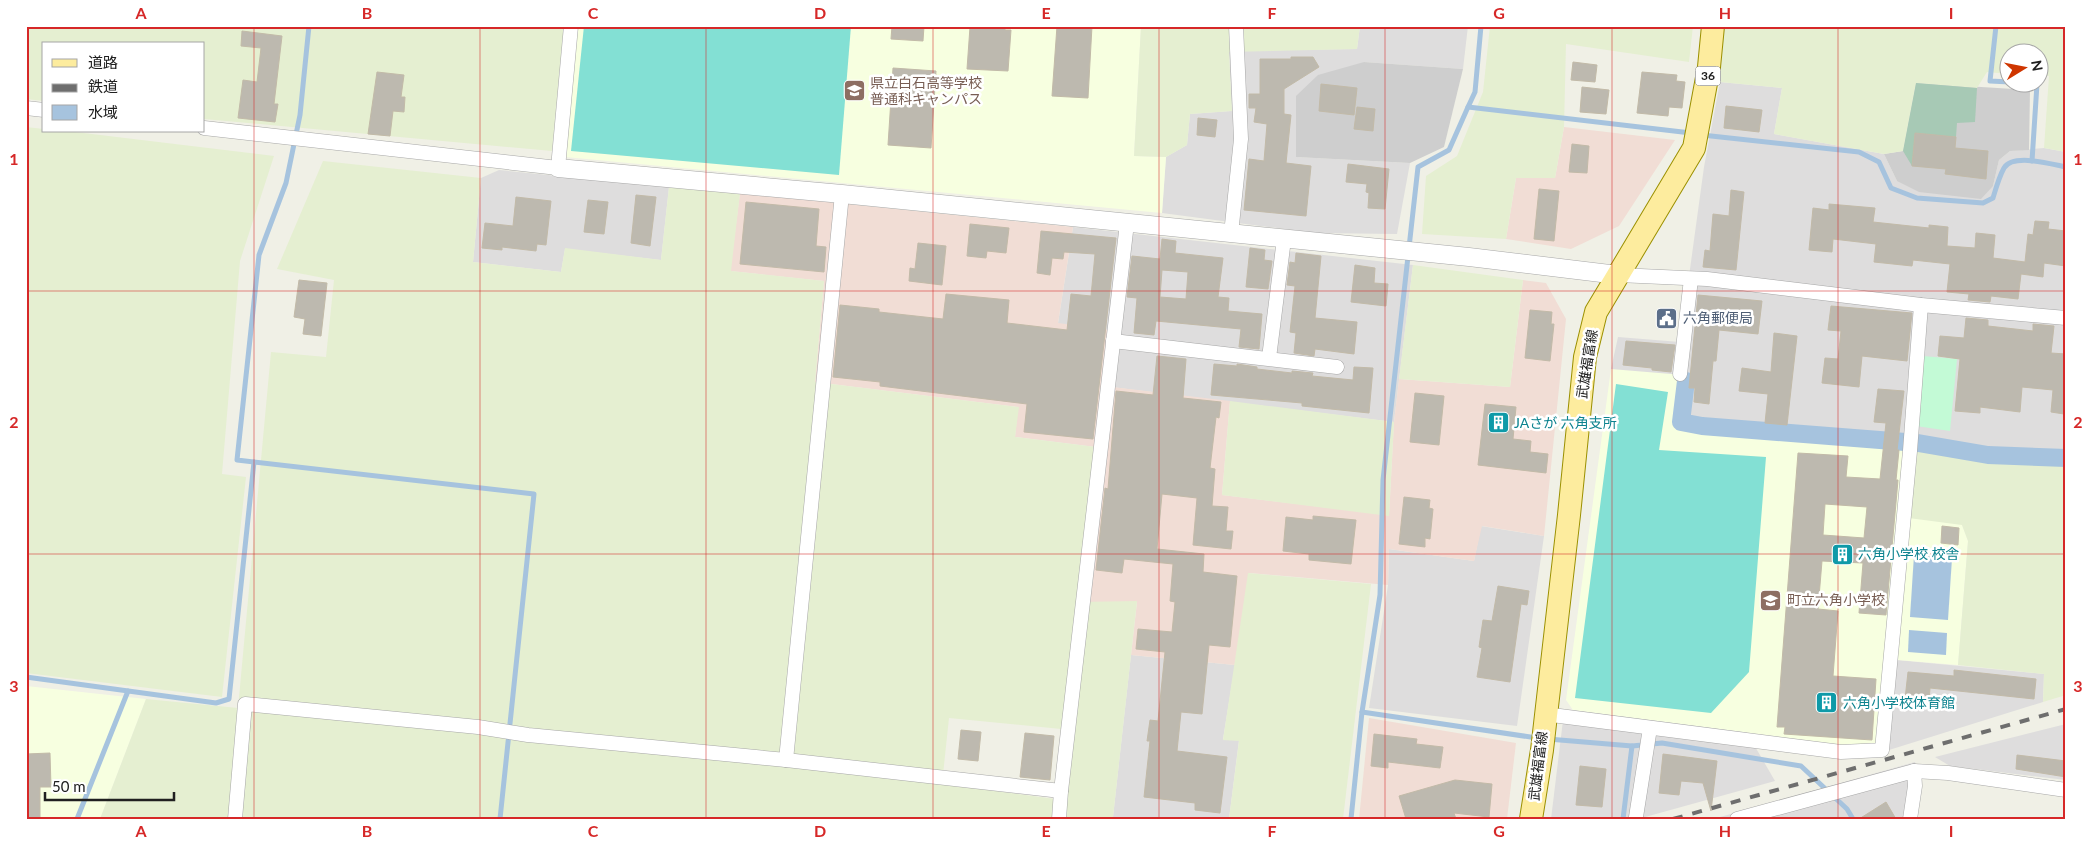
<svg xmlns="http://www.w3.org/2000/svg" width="2092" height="845" font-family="Lato,'Noto Sans JP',sans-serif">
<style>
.residential{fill:#dedddd}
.commercial{fill:#f1ddd5}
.education{fill:#f7ffe0}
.religious{fill:#cecece}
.farmland{fill:#e5efd1;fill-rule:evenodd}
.cemetery{fill:#a7c9b5}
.park{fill:#c3fad6}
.pitch{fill:#83e0d4}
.water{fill:#a6c3de}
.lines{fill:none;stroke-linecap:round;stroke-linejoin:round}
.stream{stroke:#a6c3de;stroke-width:5}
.canal{stroke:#a6c3de;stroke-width:18}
.building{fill:#bdb9af;stroke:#c2baa8;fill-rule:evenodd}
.minor-casing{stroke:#a7a7a7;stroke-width:15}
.tertiary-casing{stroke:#a7a7a7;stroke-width:19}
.primary-casing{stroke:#9b9000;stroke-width:24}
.minor{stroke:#fff;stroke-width:14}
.tertiary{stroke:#fff;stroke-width:18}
.primary{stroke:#fdec9e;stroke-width:22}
.rail{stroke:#6e6e6e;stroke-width:4;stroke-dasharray:10 10;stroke-linecap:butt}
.grid{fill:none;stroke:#d62828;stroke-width:1;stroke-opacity:0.55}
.labels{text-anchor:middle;stroke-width:5;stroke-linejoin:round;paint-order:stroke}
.shield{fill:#fff;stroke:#636363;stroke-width:1}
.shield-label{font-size:12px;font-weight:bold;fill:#202020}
.education-label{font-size:14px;fill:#785e54;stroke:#fff;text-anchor:start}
.service-label{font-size:14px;fill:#4e5e75;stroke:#fff;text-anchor:start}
.street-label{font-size:14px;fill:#202020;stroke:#fff}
.culture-label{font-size:14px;fill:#0d838f;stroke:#fff;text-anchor:start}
.neatline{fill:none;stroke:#d62828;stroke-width:2}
.grid-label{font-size:16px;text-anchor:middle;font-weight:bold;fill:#d62828}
</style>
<rect width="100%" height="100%" fill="#f0f0e6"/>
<!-- residential -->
<g class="residential">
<polygon points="1360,26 1468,26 1463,69 1364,62 1296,157 1410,163 1397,234 1315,233 1162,213 1166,157 1187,145 1190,114 1231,111 1229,51 1357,49"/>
<polygon points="1720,82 1782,88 1774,134 1884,154 1897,181 1993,186 1999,160 2010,151 2044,148 2066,152 2066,462 1988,461 1907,446 1701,429 1678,425 1611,369 1618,337 1680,342 1704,167"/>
<polygon points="499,170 669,187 661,260 565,249 561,272 473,262 481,178"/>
<polygon points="1073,227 1413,265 1394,422 1103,386 1058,323"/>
<polygon points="1481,526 1544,536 1517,726 1369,708 1388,585 1389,549 1474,561"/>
<polygon points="1131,655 1235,665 1223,739 1239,740 1229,819 1113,817"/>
<polygon points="1886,659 2044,674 2043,702 1889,750"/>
<polygon points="1573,710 1746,731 1775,781 1638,819 1551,819 1563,720"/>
<polygon points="2066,724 2066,780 1950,766 1935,757"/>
<polygon points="1915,762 1921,785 1916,819 1713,819"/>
</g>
<!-- commercial -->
<g class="commercial">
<polygon points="1564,127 1675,140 1619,226 1571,249 1506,239 1516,178 1555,178"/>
<polygon points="740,193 1073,227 1058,323 1110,330 1104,386 1230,401 1222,495 1389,515 1394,422 1399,379 1510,387 1523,280 1546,283 1566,319 1544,536 1482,526 1474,561 1389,549 1388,585 1249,573 1235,665 1131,655 1137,602 1078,602 1096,447 1015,437 1018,407 815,382 824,281 730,271"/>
<polygon points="1369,718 1516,743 1507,819 1359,819"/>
</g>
<!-- education -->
<g class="education">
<polygon points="578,26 1141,26 1134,156 1166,157 1162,213 565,157"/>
<polygon points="1611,369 1683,375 1679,425 1701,429 1907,446 1962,525 1968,541 1958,665 1886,659 1877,744 1843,745 1573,710 1566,700"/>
<polygon points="26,686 146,699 100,819 26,819"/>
</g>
<!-- religious -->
<g class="religious">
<polygon points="1364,62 1463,69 1444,147 1410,163 1296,157 1296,96 1318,75"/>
<polygon points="1916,83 2030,90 2029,150 2010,151 1999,160 1993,186 1981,199 1919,192 1897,181 1884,154 1903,151"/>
</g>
<!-- farmland -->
<g class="farmland">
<polygon points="26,26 564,26 552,151 204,119 204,44 44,44 44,101 26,99"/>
<polygon points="1141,26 1360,26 1357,49 1229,52 1232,111 1190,114 1187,145 1166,157 1134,156"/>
<polygon points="1490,26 1693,26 1689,62 1566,44 1564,127 1555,178 1516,178 1506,239 1422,234 1426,176 1457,156 1483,92"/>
<polygon points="1724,26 2066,26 2066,152 2044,148 2049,76 2040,75 2040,52 2010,52 2009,74 1987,72 1977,88 1916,83 1903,151 1884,154 1774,134 1782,88 1720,82"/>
<polygon points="26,127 44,129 44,131 67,131 274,156 240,261 222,474 246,477 222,697 26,673"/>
<path d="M323,161l158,17 -8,84 88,10 4,-24 96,12 8,-73 71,6 -9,78 93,10 -9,101 204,25 -4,30 81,10 -18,155 59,-1 -24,216 43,2h-1056l46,-120 92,9 33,-356 55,5 8,-77 -57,-11zM949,718l112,11 -6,70 -113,-15z"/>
<polygon points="1413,265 1523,280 1510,387 1399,379"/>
<polygon points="1230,401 1394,422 1389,516 1222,495"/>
<polygon points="1907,446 1988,461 2066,462 2066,695 2043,702 2044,674 1958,665 1968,541 1962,525 1901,517"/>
<polygon points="1248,573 1371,584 1343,819 1229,819 1239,741 1223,740"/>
</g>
<!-- cemetery -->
<polygon class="cemetery" points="1916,83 1977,88 1975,122 1957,123 1956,137 1915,133 1912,166 1903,151"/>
<!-- park -->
<polygon class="park" points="1923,356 1957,359 1950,431 1916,426"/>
<!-- pitch -->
<g class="pitch">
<polygon points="584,26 851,26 839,175 571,151"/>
<polygon points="1616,384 1668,392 1659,450 1766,457 1749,672 1711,713 1575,698"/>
</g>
<!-- water -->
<g class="water">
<polygon points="1914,555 1952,558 1948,620 1910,617"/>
<polygon points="1909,630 1947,633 1946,655 1908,652"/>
</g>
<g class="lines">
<!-- stream -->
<g class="stream">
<polyline points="309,26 300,115 286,183 259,255 237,460 534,494 500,819"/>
<polyline points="1481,26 1475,92 1468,107 1449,150 1418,167 1383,480 1380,595 1362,712 1537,738"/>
<polyline points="1996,26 1990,81 2010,82"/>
<polyline points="2014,82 2037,84 2032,161"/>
<polyline points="1468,107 1691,133"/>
<path d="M1702,135l157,17 20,10 12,26 26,10 66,5 10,-5c3,-10 6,-21 11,-30 9,-15 47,-4 62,-1"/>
<polyline points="26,677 216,703 229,699 254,462"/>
<polyline points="1548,739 1632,746 1662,743 1801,766 1847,809 1853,819"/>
<polyline points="77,819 128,691"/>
<polyline points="1351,819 1362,712"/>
<polyline points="1623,819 1632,746"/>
</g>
<!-- canal -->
<polyline class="canal" points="1686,381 1681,422 1702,426 1918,443 1988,455 2066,458"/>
</g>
<!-- building -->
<g class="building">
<polygon points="892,26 924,26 923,41 891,39"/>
<polygon points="975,26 1005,26 1005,30 1011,30 1008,71 967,69 970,27"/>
<polygon points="1057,26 1092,26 1088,98 1052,96"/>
<polygon points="242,31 282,36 274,104 278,104 275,122 238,118 243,80 257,82 261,48 241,46"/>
<polygon points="1291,57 1313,57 1319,67 1284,89 1284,114 1291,115 1286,163 1311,166 1306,216 1244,210 1249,159 1264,161 1267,124 1254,122 1256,108 1249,108 1249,94 1260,94 1260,59 1291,59"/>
<polygon points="1573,62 1597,65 1595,82 1571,80"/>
<polygon points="893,68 936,71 931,148 888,145"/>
<polygon points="377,72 404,75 401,97 405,97 404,112 393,111 390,136 368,134"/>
<polygon points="1642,72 1677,75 1676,81 1685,82 1682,108 1669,107 1668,116 1637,113"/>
<polygon points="1321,84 1357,88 1354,115 1319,111"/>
<polygon points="1582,87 1609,90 1606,114 1580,112"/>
<polygon points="1726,106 1762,110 1759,132 1724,128"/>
<polygon points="1357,107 1375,109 1373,131 1354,129"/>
<polygon points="1198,118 1217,120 1215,137 1197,135"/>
<polygon points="1915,133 1956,137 1955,148 1988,151 1986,179 1945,174 1946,169 1912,166"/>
<polygon points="1572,144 1589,146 1587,173 1569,172"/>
<polygon points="1348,164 1389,169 1385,209 1368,208 1369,193 1366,192 1367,184 1346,182"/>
<polygon points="1539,189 1559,191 1554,241 1534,239"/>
<polygon points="1731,190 1744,192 1736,270 1703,267 1705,250 1710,251 1713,214 1729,216"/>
<polygon points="636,195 656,197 650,246 631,243"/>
<polygon points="516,197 551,201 546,245 537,244 536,251 502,247 502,250 482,248 485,223 513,226"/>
<polygon points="588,200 608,202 604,234 584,232"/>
<polygon points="746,202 819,209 816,246 826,247 824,272 740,264"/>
<polygon points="1829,204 1875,208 1873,222 1929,228 1929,225 1948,227 1947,246 1975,248 1976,233 1995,235 1993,258 2025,262 2028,234 2033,235 2035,221 2049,222 2048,229 2066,231 2066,266 2044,263 2043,277 2021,274 2018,299 1991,296 1990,302 1968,300 1969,294 1947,292 1950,264 1913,260 1912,266 1874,262 1876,244 1833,239 1832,252 1809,250 1813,208 1829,210"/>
<polygon points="970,224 1009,228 1006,253 987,251 986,258 967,256"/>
<polygon points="1041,231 1116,238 1093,439 1024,432 1027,404 880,386 880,382 833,377 840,305 879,309 879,312 943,319 946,294 1009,300 1007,323 1067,330 1071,294 1091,296 1095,254 1064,252 1063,259 1052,258 1050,275 1037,273"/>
<path d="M1162,239l14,2 -1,12 48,5 -5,39 11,1 -1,13 34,3 -3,35 -20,-2 2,-18 -85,-8 -2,14 -20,-2 3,-35 -10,-1 5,-41 28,3zM1162,270l26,2 -2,27 -26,-2z"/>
<polygon points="918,243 946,246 942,285 909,281 910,268 915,269"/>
<polygon points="1250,248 1265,250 1264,260 1272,261 1268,289 1246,287"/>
<polygon points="1296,253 1321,256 1315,318 1357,322 1354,354 1315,349 1314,356 1294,353 1296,333 1290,332 1295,286 1287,285 1290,262 1295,263"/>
<polygon points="1355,265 1375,268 1374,283 1388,284 1386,306 1351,302"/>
<polygon points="299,280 327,283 321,336 303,334 305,319 294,317"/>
<polygon points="1698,295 1762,301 1758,334 1719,330 1716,361 1713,361 1709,404 1694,402 1695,388 1689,388"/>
<polygon points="1831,306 1912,313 1907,361 1862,356 1859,387 1822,383 1825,358 1838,359 1841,331 1828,330"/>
<polygon points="1530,310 1552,312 1551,324 1554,324 1550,361 1525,358"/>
<polygon points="1966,318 1988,320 1988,326 2033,331 2033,324 2054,326 2051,353 2066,354 2064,414 2051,412 2053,390 2022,387 2020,412 1980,407 1980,413 1955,411 1960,359 1938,356 1940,336 1964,338"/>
<polygon points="1774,333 1797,336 1787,425 1765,423 1768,394 1739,391 1742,368 1771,372"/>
<polygon points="1626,341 1675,345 1671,372 1652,370 1652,368 1623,365"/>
<polygon points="1157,356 1186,359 1183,398 1221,402 1219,418 1216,417 1210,468 1215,469 1212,506 1228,507 1226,531 1233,531 1231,549 1193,545 1197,498 1162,494 1157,549 1204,554 1203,572 1237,576 1230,647 1209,645 1202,714 1181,712 1177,751 1227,757 1220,813 1195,810 1195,803 1144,797 1150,741 1147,741 1150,720 1158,721 1165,652 1136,649 1138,629 1172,632 1175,602 1170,601 1173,564 1124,559 1122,573 1096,570 1105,488 1108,489 1116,391 1153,395"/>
<polygon points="1214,364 1237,366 1237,364 1257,367 1257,369 1292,373 1292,371 1313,373 1312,376 1353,380 1354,367 1373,368 1369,413 1302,406 1302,403 1211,395"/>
<path d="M1878,389l26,2 -7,59h2l-3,30h2l-12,135 -27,-2 4,-50 -41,-2 -4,48 20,2 -5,65 43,3 -4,61 -88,-6 1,-7h-8l21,-274 50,3 -2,21 34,2 6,-56 -12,-1zM1825,504l42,3 -3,31 -41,-3z"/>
<polygon points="1415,393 1444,396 1439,445 1410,442"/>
<polygon points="1485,404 1516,407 1513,439 1531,441 1530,452 1548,454 1546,473 1478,465"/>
<polygon points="1404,497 1430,500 1429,508 1433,509 1430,539 1425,538 1425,547 1399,544"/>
<polygon points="1313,516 1356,520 1351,564 1309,560 1309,554 1283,551 1286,517 1313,520"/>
<polygon points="1942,526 1959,528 1958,545 1941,543"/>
<polygon points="1498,586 1529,591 1527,605 1521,604 1510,682 1477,677 1482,648 1479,647 1483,620 1492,621"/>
<polygon points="1954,670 2036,679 2034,699 1930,688 1929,701 1905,699 1908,672 1954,676"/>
<polygon points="961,730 981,732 978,761 958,759"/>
<polygon points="1025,733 1054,736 1050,780 1020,777"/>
<polygon points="1374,734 1417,739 1416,744 1443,747 1440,768 1388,762 1388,768 1371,766"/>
<polygon points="50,753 51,787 40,787 40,819 26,819 26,754"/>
<polygon points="1663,754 1717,761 1711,811 1703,783 1681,781 1679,795 1659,793"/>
<polygon points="2017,755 2066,761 2066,777 2016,769"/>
<polygon points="1580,766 1606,769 1602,807 1576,805"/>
<polygon points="1455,780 1492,784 1489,817 1454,813 1456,819 1406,819 1399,796"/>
<polygon points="1886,802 1896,819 1859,819"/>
</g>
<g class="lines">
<defs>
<g id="minor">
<polyline points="26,108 44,110"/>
<polyline points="204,128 558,168 571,26"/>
<polyline points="1231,234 1241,139 1236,26"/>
<polyline points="1618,275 1707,279 1921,305 2066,318"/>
<polyline points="1113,341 1337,367"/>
<polyline points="1269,358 1284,239"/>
<polyline points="1680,374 1691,279"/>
<polyline points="1544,714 1841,752 1882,750 1910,451 1921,305"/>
<polyline points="786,760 842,194"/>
<polyline points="1636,817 1650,728"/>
<polyline points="235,819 245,704 478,727 528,735 786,760 1061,791"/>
<polyline points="1059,819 1061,791 1127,223"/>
<polyline points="1737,819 1914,771 1948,773 2066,790"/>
<polyline points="1910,819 1915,786 1914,771"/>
</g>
<polyline id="tertiary" points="558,168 842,194 1469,257 1618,275"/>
<polyline id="primary" points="1531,819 1542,750 1569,515 1585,357 1596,312 1694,148 1709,67 1713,26"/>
</defs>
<!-- minor casing -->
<use href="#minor" class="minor-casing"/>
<!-- tertiary casing -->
<use href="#tertiary" class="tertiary-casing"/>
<!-- primary casing -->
<use href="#primary" class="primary-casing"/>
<!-- minor -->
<use href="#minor" class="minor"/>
<!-- tertiary -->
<use href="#tertiary" class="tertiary"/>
<!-- primary -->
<use href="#primary" class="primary"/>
<!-- rail -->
<polyline class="rail" points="1673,819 2066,709"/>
</g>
<!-- grid -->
<path class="grid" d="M254,26v793M480,26v793M706,26v793M933,26v793M1159,26v793M1385,26v793M1612,26v793M1838,26v793M26,291h2040M26,554h2040"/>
<!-- icons -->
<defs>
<symbol id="school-square" viewBox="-11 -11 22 22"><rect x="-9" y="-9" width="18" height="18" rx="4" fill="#8d6e63" stroke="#fff"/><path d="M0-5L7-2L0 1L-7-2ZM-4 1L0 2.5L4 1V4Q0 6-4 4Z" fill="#fff"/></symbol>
<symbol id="civic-square" viewBox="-11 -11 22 22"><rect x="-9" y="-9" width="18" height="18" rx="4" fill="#5c6f8a" stroke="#fff"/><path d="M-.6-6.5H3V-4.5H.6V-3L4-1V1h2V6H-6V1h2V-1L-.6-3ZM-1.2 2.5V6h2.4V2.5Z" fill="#fff"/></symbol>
<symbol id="building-square" viewBox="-11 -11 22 22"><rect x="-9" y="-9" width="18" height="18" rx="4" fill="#0f9aa8" stroke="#fff"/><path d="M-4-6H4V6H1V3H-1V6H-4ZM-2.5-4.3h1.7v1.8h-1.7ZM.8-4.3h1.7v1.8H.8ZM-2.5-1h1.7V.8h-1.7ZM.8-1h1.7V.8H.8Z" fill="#fff"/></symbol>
</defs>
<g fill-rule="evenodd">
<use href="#school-square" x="842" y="78" width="25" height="25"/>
<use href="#civic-square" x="1654" y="306" width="25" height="25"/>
<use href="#building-square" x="1486" y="410" width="25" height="25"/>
<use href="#building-square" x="1830" y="542" width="25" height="25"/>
<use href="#school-square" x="1758" y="588" width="25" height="25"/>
<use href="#building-square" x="1814" y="690" width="25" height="25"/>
</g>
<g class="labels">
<!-- shield labels -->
<rect class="shield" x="1695.5" y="66.5" width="25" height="19" rx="4"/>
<g class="shield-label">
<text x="1708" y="80">36</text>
</g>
<!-- education labels -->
<g class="education-label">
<text x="870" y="88">県立白石高等学校<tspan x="870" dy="16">普通科キャンパス</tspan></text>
<text x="1787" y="605">町立六角小学校</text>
</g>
<!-- service labels -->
<g class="service-label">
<text x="1683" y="323">六角郵便局</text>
</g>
<!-- street labels -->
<g class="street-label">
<text transform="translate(1587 364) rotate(-81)" y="5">武雄福富線</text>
<text transform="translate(1538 766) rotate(-83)" y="5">武雄福富線</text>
</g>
<!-- culture labels -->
<g class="culture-label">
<text x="1514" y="428">JAさが 六角支所</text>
<text x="1858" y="559">六角小学校 校舎</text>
<text x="1843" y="708">六角小学校体育館</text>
</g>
</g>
<!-- border -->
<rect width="2092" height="845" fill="none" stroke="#ffffff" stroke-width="55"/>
<!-- legend -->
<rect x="42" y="42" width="162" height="90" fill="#ffffff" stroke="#a6a6a6"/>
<rect x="52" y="59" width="25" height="8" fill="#fdec9e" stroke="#a6a6a6"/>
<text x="88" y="68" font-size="15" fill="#202020">道路</text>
<rect x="52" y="84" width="25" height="8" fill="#6e6e6e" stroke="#a6a6a6"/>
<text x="88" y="92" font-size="15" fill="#202020">鉄道</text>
<rect x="52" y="105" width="25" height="15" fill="#a6c3de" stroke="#a6a6a6"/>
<text x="88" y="118" font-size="15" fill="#202020">水域</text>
<!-- north arrow -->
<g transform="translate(2024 68) rotate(80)"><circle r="24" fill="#ffffff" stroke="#a6a6a6"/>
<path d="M0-4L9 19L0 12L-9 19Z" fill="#cf3600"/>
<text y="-8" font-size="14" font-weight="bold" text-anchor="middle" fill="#202020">N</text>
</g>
<!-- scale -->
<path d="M45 792v8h129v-8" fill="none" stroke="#202020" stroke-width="2.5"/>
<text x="52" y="792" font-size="15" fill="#202020" stroke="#ffffff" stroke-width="4" paint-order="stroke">50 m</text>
<rect x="28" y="28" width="2036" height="790" class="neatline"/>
<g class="grid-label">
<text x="141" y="19">A</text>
<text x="367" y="19">B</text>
<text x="593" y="19">C</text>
<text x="820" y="19">D</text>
<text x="1046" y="19">E</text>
<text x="1272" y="19">F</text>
<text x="1499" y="19">G</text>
<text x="1725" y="19">H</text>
<text x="1951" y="19">I</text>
<text x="14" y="165">1</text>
<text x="2078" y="165">1</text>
<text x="14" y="428">2</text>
<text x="2078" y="428">2</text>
<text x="14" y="692">3</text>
<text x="2078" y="692">3</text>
<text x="141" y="837">A</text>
<text x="367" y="837">B</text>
<text x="593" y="837">C</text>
<text x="820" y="837">D</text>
<text x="1046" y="837">E</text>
<text x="1272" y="837">F</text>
<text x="1499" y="837">G</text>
<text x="1725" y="837">H</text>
<text x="1951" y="837">I</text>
</g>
</svg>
